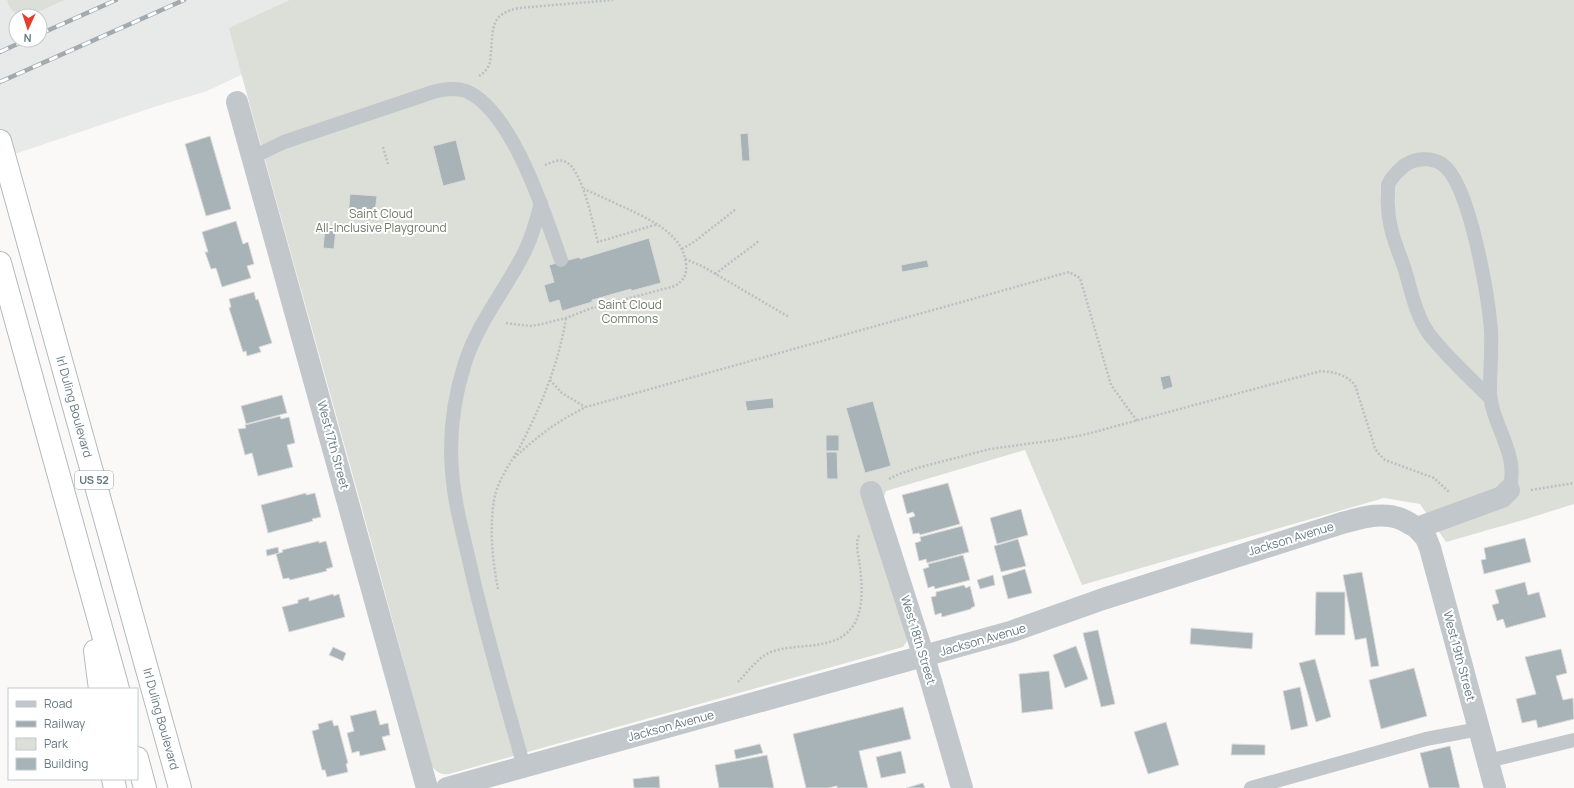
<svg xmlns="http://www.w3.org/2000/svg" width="1574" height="788" font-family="Manrope,sans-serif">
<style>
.built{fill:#e8e9e9;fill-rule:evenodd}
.green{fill:#dbdfd7}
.building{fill:#a8b3b7;stroke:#dcdbda}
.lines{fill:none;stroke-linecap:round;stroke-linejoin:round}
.highway-casing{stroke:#b4babd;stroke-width:24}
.path{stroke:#bbc0c2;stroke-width:2.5;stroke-dasharray:2 2;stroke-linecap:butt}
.lane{stroke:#c1c7ca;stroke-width:14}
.street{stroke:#c1c7ca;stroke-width:22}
.highway{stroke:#fff;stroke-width:22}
.rail-casing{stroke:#a0aaaf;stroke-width:4.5}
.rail{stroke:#fff;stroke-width:3;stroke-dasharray:9;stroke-linecap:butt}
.labels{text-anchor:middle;stroke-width:4;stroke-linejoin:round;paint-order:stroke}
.shield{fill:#fff;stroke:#93a2a8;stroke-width:1}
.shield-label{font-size:11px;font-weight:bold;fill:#657a83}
.park-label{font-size:12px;fill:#6b7a64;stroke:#fff}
.street-label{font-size:12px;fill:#657a83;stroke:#fff}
</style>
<rect width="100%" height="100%" fill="#faf9f8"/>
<!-- built -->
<path class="built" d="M0,0h400l-193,91 -50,15 -157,53zM16,16h24v24h-24z"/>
<!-- green -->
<g class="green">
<path d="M7,0h57c-12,5 -43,24 -53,9 -2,-2 -3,-6 -4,-9z"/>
<path d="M290,0h1284v504l-51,16 -77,22 -26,-38 -36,-6 -302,87 -57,-135 -139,41 -13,38 34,106v6l-4,6 -454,127c-10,1 -14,-3 -19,-11 -63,-246 -135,-489 -201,-735z"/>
</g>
<!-- building -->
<g class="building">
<polygon points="748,133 750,161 742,161 740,134"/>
<polygon points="210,136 231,209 206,216 185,144"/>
<polygon points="456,140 466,180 443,186 433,146"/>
<polygon points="350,194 377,196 374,221 348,218"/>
<polygon points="236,221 243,244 248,242 254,264 247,266 251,278 222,287 216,268 211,269 205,252 208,252 202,232"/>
<polygon points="325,228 336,229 334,249 323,248"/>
<polygon points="649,238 661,283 631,291 631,289 592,300 592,302 562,311 559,300 549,303 544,285 554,282 549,265 580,257 580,259"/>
<polygon points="927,260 929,267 902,272 901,265"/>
<polygon points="254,292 256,300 258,299 272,343 259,347 261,352 247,356 246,351 243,352 229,308 231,307 229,299"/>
<polygon points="1170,375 1173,387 1163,390 1160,377"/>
<polygon points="282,395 287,413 246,424 241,406"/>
<polygon points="773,398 774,408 747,411 745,401"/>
<polygon points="873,401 891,466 865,473 846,408"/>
<polygon points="280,416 281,419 289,417 295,443 287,445 293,467 258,476 252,453 245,455 238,429 246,428 245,425"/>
<rect x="826" y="435" width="13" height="16"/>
<polygon points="826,452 837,452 838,479 827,479"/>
<polygon points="948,483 960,524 920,535 919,533 913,534 909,518 915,516 913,512 907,514 902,495"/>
<polygon points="306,493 306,495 315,493 321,517 312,519 313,521 268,533 261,505"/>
<polygon points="1021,509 1028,535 997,544 990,518"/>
<polygon points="962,526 969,552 927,563 926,559 919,561 915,543 921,541 920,537"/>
<polygon points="1525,538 1531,562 1484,574 1481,560 1486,559 1484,548"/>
<polygon points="1018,539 1026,566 1001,572 994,546"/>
<polygon points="319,541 319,543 326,541 333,567 326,569 327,571 290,580 289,578 283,579 276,554 283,552 282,550"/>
<polygon points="278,547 279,553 267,556 266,550"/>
<polygon points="963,555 970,580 935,589 934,586 928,588 923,569 929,567 928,564"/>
<polygon points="1025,569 1032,593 1008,599 1002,576"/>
<polygon points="1362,572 1379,666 1371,667 1366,638 1355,640 1343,575"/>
<polygon points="993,575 995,585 980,589 977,580"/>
<polygon points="1525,582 1528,595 1539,592 1546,617 1506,628 1503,619 1497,621 1492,605 1499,603 1495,590"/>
<polygon points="964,585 966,588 970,586 975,606 971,608 971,609 942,617 941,613 935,615 931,597 936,596 936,592"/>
<polygon points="1316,592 1345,592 1345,635 1315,635"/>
<polygon points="333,594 334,596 339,594 345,617 289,632 282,607 298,603 298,600 309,597 309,601"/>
<polygon points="1191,628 1253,633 1252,649 1190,644"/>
<polygon points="1098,630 1115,704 1101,707 1083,633"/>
<polygon points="1076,646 1088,679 1065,688 1053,655"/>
<polygon points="333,647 346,653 343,661 329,655"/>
<polygon points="1561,649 1567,673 1556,676 1563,700 1573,698 1574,719 1538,728 1536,720 1522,723 1516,699 1536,694 1525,657"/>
<polygon points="1315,659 1331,717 1316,722 1299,663"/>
<polygon points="1414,668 1427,716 1381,729 1369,680"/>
<polygon points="1049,671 1053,709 1022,713 1019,674"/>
<polygon points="1300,687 1308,726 1291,730 1283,691"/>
<polygon points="903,707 911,739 859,751 868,788 837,788 837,786 828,788 806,788 793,734"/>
<polygon points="376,710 380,725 388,723 390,735 382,737 386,750 360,756 359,751 352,753 347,733 354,731 350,716"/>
<polygon points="332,720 334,726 338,725 348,763 346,764 348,772 327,777 325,770 322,770 312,731 319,729 318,724"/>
<polygon points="1166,722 1179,765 1148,774 1134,732"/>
<polygon points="760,744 763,753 736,759 734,750"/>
<polygon points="1232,744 1265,745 1265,755 1231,755"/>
<polygon points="1450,746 1460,788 1429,788 1420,753"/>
<polygon points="901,751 906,773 881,778 876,757"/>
<polygon points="767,755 774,788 719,788 715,765"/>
<polygon points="659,776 660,788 634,788 633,779"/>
<polygon points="923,783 925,788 906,788"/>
</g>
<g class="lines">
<defs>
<g id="highway">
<path id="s1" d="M0,141l180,647"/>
<polyline points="0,263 118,689"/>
<polyline points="95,651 100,689"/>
<polyline points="137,758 145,788"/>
<polyline points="113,779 115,788"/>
</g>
</defs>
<!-- highway casing -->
<use href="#highway" class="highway-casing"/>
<!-- path -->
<g class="path">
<path d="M479,76c3,-2 7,-5 9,-9 3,-4 2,-10 3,-15 2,-26 0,-38 28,-44l94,-8"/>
<polyline points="383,147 388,164"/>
<path d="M545,165c6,-2 13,-6 18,-4 19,3 30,65 35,81l60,-18"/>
<polyline points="682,249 694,242 736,209"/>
<polyline points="685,259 702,266 789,317"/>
<polyline points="715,274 759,241"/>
<path d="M506,323l25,3 11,-2 24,-6 26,-10 83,-22c9,-6 12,-11 11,-23 -4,-30 -36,-43 -60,-55 -14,-6 -28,-13 -42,-19"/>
<polyline points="550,380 562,393 585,407"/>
<path d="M514,458c25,-23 42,-36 72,-51l483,-135 11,6 31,107 26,36"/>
<path d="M889,479l10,-5 18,-6 73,-19 66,-9 27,-5 238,-64c13,1 26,4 34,14l20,63 3,5 7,7 49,18 15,14"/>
<polyline points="1531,490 1574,483"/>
<path d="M498,589c-6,-30 -9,-65 -3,-94 5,-19 19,-37 28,-54 20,-40 36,-79 43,-123"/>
<path d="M738,682c10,-10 20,-25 33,-30 26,-10 64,0 82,-26 11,-16 9,-41 7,-59 -1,-11 -6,-24 0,-33"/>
</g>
<!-- lane -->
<g class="lane">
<path d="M253,157l31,-15 149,-50c11,-3 22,-5 33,-1 47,20 79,124 95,169"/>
<path d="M1490,398c-21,-21 -43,-41 -61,-64 -14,-20 -18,-45 -25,-67 -9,-25 -18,-45 -16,-73 0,-2 0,-7 0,-9 3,-8 11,-15 17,-20 11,-7 26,-8 37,-1 28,19 46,132 49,166 1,20 -1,40 -1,59 -1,33 31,65 19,101"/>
<polyline points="1488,761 1574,740"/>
<path d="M524,767c-19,-69 -40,-138 -55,-207 -7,-30 -15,-59 -17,-89 -3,-36 2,-74 13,-108 13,-41 41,-74 60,-112 7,-15 12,-32 16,-48"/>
<polyline points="1251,788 1426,739 1479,729"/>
</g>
<!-- street -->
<g class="street">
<polyline points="237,102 427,788"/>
<polyline points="871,492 924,657 962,788"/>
<polyline points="1417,528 1426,538 1430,548 1495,788"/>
<path d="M447,788l563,-156 93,-33 239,-76c19,-5 40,-12 59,-4 5,2 11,6 16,9l85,-31 7,-7"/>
</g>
<!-- highway -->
<use href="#highway" class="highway"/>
<defs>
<g id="rail">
<polyline points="40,34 116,0"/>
<polyline points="0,52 26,40"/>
<polyline points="0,82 184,0"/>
</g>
</defs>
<!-- rail casing -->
<use href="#rail" class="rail-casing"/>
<!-- rail -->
<use href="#rail" class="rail"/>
</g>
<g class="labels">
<!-- shield labels -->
<rect class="shield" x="75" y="471" width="38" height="18" rx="3"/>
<g class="shield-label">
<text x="94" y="484">US 52</text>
</g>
<!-- park labels -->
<g class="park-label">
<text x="381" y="218">Saint Cloud<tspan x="381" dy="14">All-Inclusive Playground</tspan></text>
<text x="630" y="309">Saint Cloud<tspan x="630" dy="14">Commons</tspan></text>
</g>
<!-- street labels -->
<g class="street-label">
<text dy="4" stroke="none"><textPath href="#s1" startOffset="276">Irl Duling Boulevard</textPath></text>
<text transform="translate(333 445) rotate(75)" y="4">West 17th Street</text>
<text transform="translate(1291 539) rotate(-17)" y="4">Jackson Avenue</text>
<text transform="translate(918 640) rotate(73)" y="4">West 18th Street</text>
<text transform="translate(983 640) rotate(-16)" y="4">Jackson Avenue</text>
<text transform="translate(1459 656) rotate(75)" y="4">West 19th Street</text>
<text dy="4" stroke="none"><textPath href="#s1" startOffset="600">Irl Duling Boulevard</textPath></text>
<text transform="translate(671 726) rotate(-15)" y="4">Jackson Avenue</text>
</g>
</g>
<!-- legend -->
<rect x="8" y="688" width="130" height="92" fill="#ffffff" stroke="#c1cacd"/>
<rect x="16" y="701" width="20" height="6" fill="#c1c7ca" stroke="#c1cacd"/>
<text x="44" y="708" font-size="12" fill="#657a83">Road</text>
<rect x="16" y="721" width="20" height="6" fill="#a0aaaf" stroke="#c1cacd"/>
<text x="44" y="728" font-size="12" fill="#657a83">Railway</text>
<rect x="16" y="738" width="20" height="12" fill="#dbdfd7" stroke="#c1cacd"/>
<text x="44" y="748" font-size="12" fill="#657a83">Park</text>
<rect x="16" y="758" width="20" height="12" fill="#a8b3b7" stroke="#c1cacd"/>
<text x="44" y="768" font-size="12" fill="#657a83">Building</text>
<!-- north arrow -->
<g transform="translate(28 28) rotate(183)"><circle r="19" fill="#ffffff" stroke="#c1cacd"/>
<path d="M0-3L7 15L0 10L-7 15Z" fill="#e43f2d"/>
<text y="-6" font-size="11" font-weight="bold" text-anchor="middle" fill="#657a83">N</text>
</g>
</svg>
